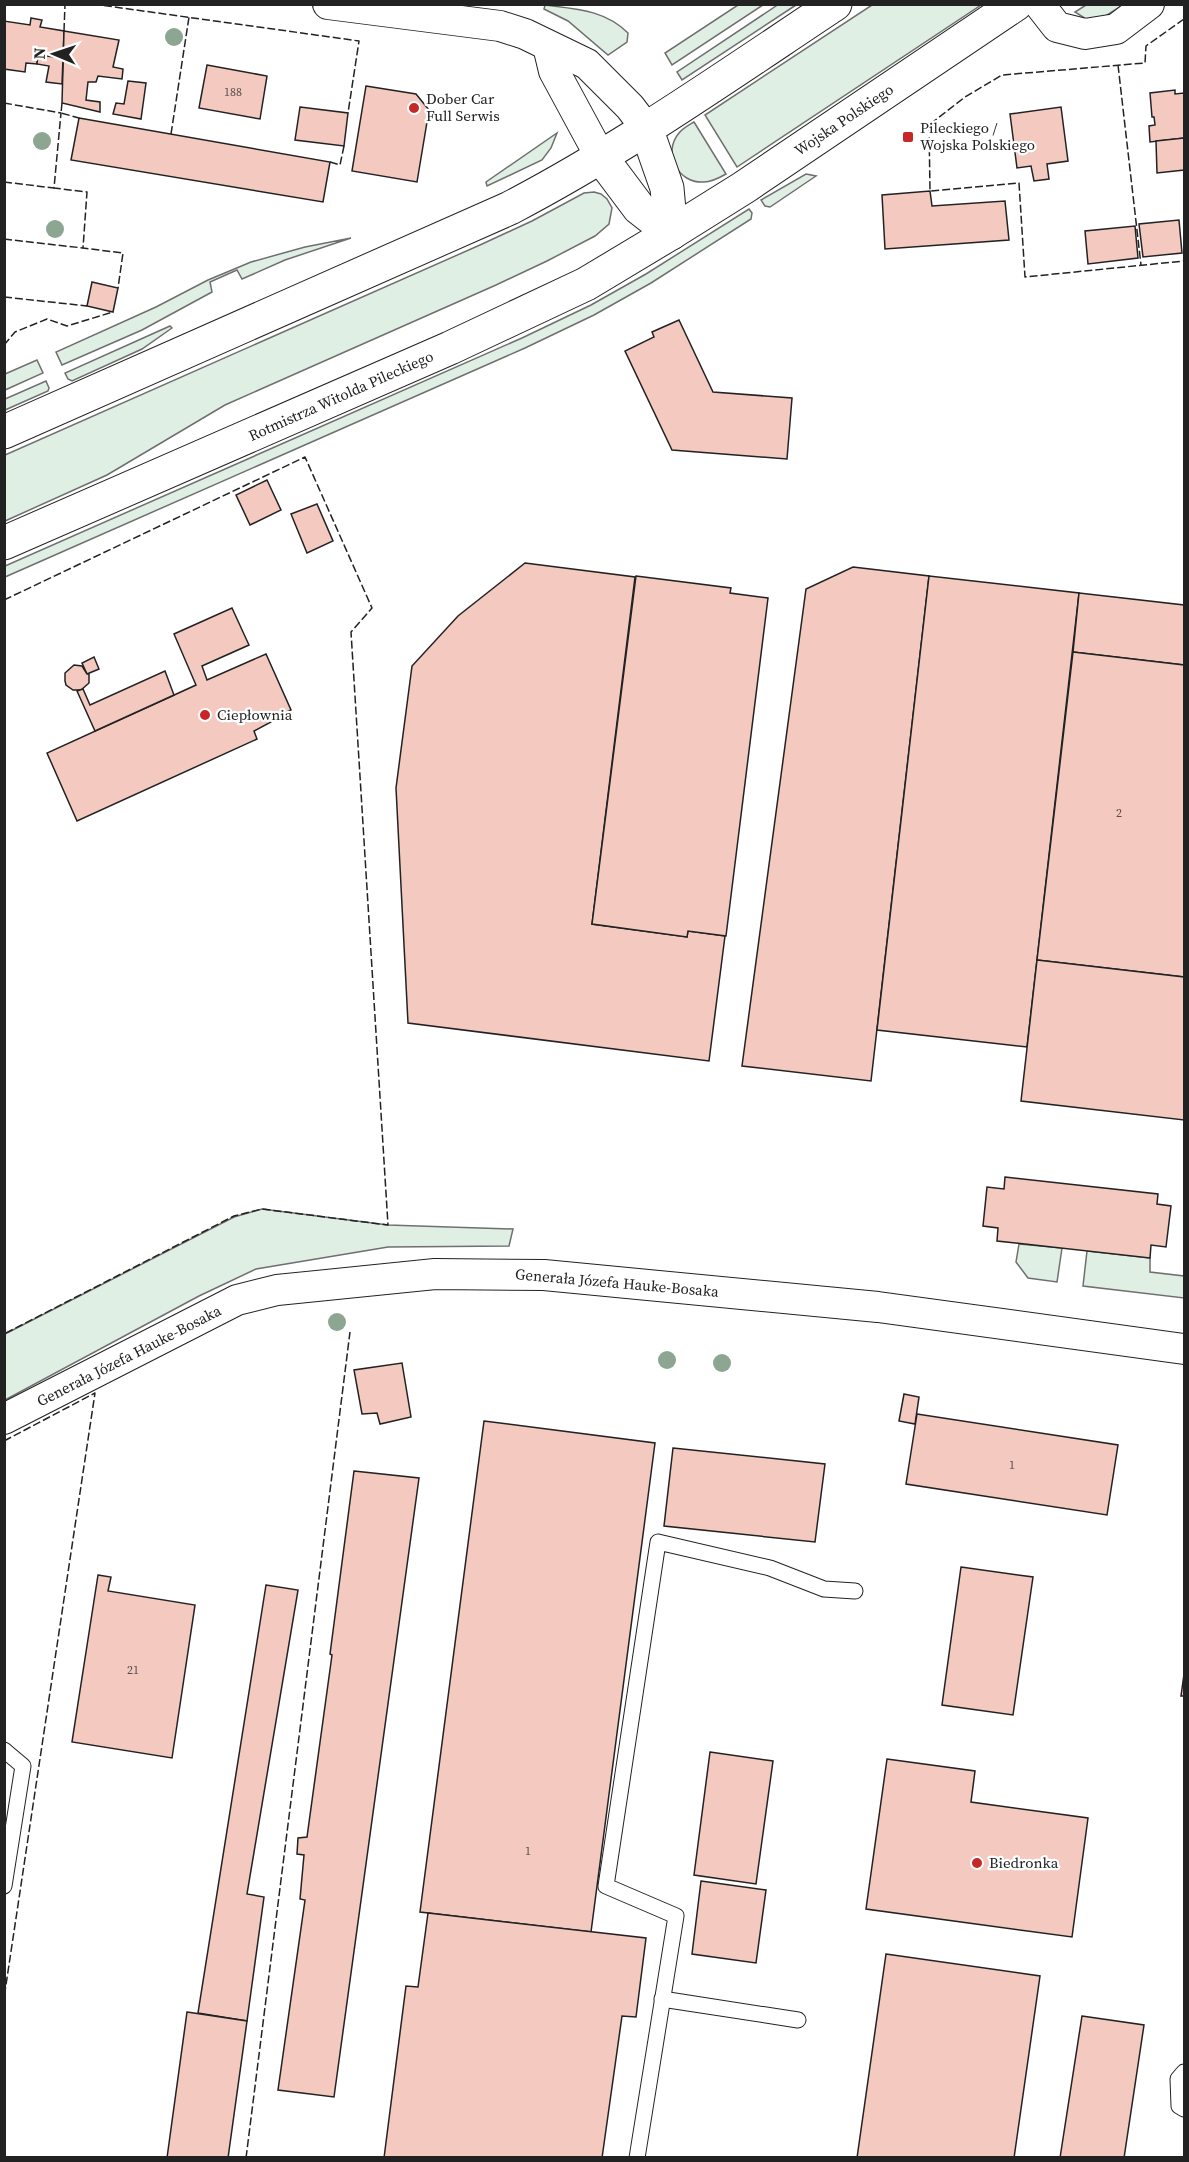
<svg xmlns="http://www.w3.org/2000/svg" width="1189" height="2162" font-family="'Source Serif 4',serif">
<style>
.green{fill:#e0efe3;stroke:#6f6f6f;stroke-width:1.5}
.building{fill:#f3c9c0;stroke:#222;stroke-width:1.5}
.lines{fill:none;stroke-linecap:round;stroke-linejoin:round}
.lane-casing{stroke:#222;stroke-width:17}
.street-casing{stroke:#222;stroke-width:32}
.secondary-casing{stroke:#222;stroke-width:35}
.lane{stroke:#fff;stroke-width:15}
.street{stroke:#fff;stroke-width:30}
.secondary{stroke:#fff;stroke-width:33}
.fence{stroke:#222;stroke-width:1.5;stroke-dasharray:8 3;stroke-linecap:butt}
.tree{fill:#8da692}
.poi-dot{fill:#c62828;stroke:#fff;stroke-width:2}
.labels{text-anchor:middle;stroke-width:4.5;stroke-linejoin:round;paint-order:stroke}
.number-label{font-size:12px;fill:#564c4a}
.poi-label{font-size:15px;fill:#222;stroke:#fff;text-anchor:start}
.street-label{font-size:15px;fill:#222;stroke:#fff}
</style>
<rect width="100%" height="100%" fill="#fff"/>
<!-- green -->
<g class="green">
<polygon points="779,4 796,5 682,80 677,72"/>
<path d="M545,5c31,4 60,5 83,28l-1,9 -19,13 -40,-34 -24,-12z"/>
<polygon points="738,5 763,5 672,65 665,53"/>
<polygon points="872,5 981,5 737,167 705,115"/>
<polygon points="1086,5 1123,5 1104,17 1086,19 1075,12"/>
<path d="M694,122l32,52c-7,4 -14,8 -22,8 -26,2 -42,-29 -25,-49 4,-5 10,-8 15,-11z"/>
<polygon points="557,133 551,148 542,160 487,186 486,182"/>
<polygon points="806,174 816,176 770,207 765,206 761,200"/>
<polygon points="594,192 601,194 607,199 612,208 609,224 595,236 547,261 496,285 225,405 107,475 5,521 5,455 480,245 532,221 584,193"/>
<polygon points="749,209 752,213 751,219 651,283 594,315 525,348 5,577 5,566 522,338 591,305 646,274"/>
<polygon points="351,238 285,260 242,279 237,270 210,282 212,292 142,330 62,365 56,352 156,307 208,280 251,262 305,247"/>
<polygon points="170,326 172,328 142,349 72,381 68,379 65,373"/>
<polygon points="37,360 43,373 5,390 5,374"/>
<polygon points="46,381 49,388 48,391 5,410 5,399"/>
<polygon points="262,1209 388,1225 513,1229 509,1246 388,1247 256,1269 199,1296 5,1400 5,1334 234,1217"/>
<polygon points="1019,1244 1062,1248 1057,1282 1028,1278 1016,1262"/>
<polygon points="1087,1251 1150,1258 1150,1272 1184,1276 1184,1298 1083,1286"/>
</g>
<!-- building -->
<g class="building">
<polygon points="31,18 42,20 40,27 64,31 63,58 38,55 37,64 26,63 25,72 4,69 4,21 30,25"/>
<polygon points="64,31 119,40 113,67 123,69 122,79 98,76 96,82 88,82 86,100 100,102 100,112 62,103"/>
<polygon points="38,55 63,58 62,84 46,82 49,66 37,64"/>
<polygon points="207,65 267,76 260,119 199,108"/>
<polygon points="128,81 146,83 141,119 113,114 116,103 124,104"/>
<polygon points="366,86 416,94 429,110 417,182 352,171"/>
<polygon points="1175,90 1175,94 1184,93 1184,138 1150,142 1149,126 1155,125 1154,117 1152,117 1150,93"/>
<polygon points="300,107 348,113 344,146 295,140"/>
<polygon points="1061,107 1068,161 1047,164 1049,179 1034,181 1031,166 1017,168 1010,114"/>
<polygon points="79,118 330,162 323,202 71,160"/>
<polygon points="1184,138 1184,170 1157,173 1156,141"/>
<polygon points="930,191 932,206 1005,201 1009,240 885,249 882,195"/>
<polygon points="1179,220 1182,253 1143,257 1139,224"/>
<polygon points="1135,226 1138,258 1088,264 1085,231"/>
<polygon points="92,282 118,288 113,312 87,306"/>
<polygon points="679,320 713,392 792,398 787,459 672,450 625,351 654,337 652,332"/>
<polygon points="267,480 281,510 250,525 236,495"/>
<polygon points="317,504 333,541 307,553 291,514"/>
<polygon points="525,563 635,577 592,924 687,937 688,931 725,936 709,1061 408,1023 396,788 412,666 458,616"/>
<polygon points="853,567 929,576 871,1081 742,1066 806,589"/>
<polygon points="636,576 731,588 730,593 768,598 726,936 688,931 687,937 592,924"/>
<polygon points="929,576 1079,593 1027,1047 877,1030"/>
<polygon points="1079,593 1184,605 1184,665 1073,652"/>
<polygon points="232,608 249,645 202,666 207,680 266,654 291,710 270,720 271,722 254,731 257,739 77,821 47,753 196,685 174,634"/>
<polygon points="1073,652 1184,665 1184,977 1037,960"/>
<polygon points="94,657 99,669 87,674 82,663"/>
<polygon points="74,665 82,666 87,674 89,674 89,683 81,690 73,690 66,685 65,681 65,673"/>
<polygon points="165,671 174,695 95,731 77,691 83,689 90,705"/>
<polygon points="1037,960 1184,977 1184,1120 1021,1101"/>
<polygon points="1005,1177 1158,1194 1157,1204 1171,1206 1166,1247 1151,1245 1150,1258 997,1241 998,1228 983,1226 987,1187 1004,1189"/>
<polygon points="402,1363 411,1417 380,1424 377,1413 362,1414 354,1370"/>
<polygon points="904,1394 919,1397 915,1424 899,1421"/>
<polygon points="917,1414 1118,1445 1107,1515 906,1484"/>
<polygon points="484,1421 655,1443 591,1932 420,1912"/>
<polygon points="673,1448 825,1464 815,1542 664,1526"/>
<polygon points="354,1471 419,1478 334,2097 278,2090 305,1900 300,1899 304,1855 297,1854 298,1838 307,1837 332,1655 330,1654"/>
<polygon points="961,1567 1033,1577 1013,1715 942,1705"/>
<polygon points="98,1575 111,1577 108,1591 195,1605 172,1758 72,1742"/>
<polygon points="266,1585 298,1590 247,1894 264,1897 247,2021 198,2013"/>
<polygon points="1184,1674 1184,1696 1181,1696"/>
<polygon points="710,1752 773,1761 756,1884 694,1875"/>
<polygon points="887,1759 975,1771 971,1802 1088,1818 1072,1937 866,1909"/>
<polygon points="701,1881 766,1890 756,1963 692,1954"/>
<polygon points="428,1913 646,1938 636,2017 622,2016 602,2158 384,2158 406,1986 418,1987"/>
<polygon points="886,1954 1040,1976 1014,2158 857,2158"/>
<polygon points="187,2012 247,2021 228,2158 167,2158"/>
<polygon points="1082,2016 1144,2025 1124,2158 1060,2158"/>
</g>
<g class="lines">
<defs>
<g id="lane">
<polyline points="4,1750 23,1766 4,1886"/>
<polyline points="662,1999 798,2020"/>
<polyline points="1184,2072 1178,2079 1179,2106 1184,2109"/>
<polyline points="637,2158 676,1916 606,1886 658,1542 770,1568 824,1589 855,1591"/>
</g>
<g id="street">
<polyline points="328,4 500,26 525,34 587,64 630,107 646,128"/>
<polyline points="1039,4 1057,27 1085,34 1116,29 1149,4"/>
<polyline points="548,46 554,71 600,156"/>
<polyline points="4,1419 237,1300 277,1290 435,1274 544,1275 878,1307 1184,1349"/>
</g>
<g id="secondary">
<polyline points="646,128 667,188 671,233"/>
<polyline points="600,156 639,208 671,233"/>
<path d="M4,432l506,-224c113,-59 218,-133 325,-204"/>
<polyline points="4,543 450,348 586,284 671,233 743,188 1016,4"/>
</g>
</defs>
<!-- lane casing -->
<use href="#lane" class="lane-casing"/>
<!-- street casing -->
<use href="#street" class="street-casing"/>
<!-- secondary casing -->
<use href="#secondary" class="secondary-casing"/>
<!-- lane -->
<use href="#lane" class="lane"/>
<!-- street -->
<use href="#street" class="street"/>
<!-- secondary -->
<use href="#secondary" class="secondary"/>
<!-- fence -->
<g class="fence">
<polyline points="93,4 359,41 348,113"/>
<polyline points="1184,19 1146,46 1145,63 1002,75 965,97 929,125 930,191 1019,183 1025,277 1184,261"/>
<polyline points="64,31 65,4"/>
<polyline points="1118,65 1141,265"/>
<polyline points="4,103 61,113 54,188 87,192 83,248 123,253 118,288"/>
<polyline points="62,103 61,113 79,118"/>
<polyline points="171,134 189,17"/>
<polyline points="330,162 340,165 344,146"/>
<polyline points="4,182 54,188"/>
<polyline points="4,239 83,248"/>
<polyline points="4,297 87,306"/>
<polyline points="4,345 15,332 47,319 67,326 113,312"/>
<polyline points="4,600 305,457 372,608 351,632 388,1225 262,1209 234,1216 4,1334"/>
<polyline points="4,1441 95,1393 4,1998"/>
<polyline points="246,2158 350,1332"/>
</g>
</g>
<!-- trees -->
<g class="tree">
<circle cx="174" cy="37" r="9"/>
<circle cx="42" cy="141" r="9"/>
<circle cx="55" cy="229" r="9"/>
<circle cx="337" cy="1322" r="9"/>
<circle cx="667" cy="1360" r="9"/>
<circle cx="722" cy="1363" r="9"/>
</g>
<!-- markers -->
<g class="poi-dot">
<circle cx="414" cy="108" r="6"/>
<rect x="902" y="131" width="12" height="12" rx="3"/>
<circle cx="205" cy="715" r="6"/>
<circle cx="977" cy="1863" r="6"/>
</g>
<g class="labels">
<!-- number labels -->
<g class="number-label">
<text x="233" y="96">188</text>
<text x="1119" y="817">2</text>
<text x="1012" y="1469">1</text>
<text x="133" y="1674">21</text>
<text x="528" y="1855">1</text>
</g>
<!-- poi labels -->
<g class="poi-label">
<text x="426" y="104">Dober Car<tspan x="426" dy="17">Full Serwis</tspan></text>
<text x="920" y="133">Pileckiego /<tspan x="920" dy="17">Wojska Polskiego</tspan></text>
<text x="217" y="720">Ciepłownia</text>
<text x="989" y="1868">Biedronka</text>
</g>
<!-- street labels -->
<g class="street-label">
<text transform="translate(844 120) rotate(-34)" y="5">Wojska Polskiego</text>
<text transform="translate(341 396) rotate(-24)" y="5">Rotmistrza Witolda Pileckiego</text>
<text transform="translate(617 1283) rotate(5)" y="5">Generała Józefa Hauke-Bosaka</text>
<text transform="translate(129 1356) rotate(-27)" y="5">Generała Józefa Hauke-Bosaka</text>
</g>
</g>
<!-- border -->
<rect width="1189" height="2162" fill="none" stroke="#222222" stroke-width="12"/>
<!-- north arrow -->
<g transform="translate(54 54) rotate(272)" stroke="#ffffff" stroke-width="4.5" paint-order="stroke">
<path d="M0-4.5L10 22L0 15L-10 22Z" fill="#222222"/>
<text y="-9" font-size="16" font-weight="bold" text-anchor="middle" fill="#222222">N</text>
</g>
</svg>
